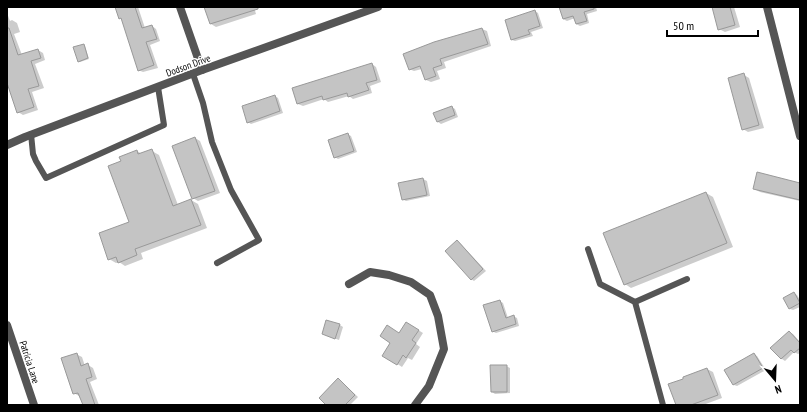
<svg xmlns="http://www.w3.org/2000/svg" width="807" height="412" font-family="'PT Sans Narrow',sans-serif">
<style>
.shadow{fill:#0003}
.building{fill:#c4c4c4;stroke:#999}
.lines{fill:none;stroke-linecap:round;stroke-linejoin:round}
.lane{stroke:#555;stroke-width:6}
.street{stroke:#555;stroke-width:8}
.labels{text-anchor:middle;stroke-width:3;stroke-linejoin:round;paint-order:stroke}
.street-label{font-size:10px;fill:#000;stroke:#fff}
</style>
<rect width="100%" height="100%" fill="#fff"/>
<!-- shadow -->
<g class="shadow">
<polygon points="116,7 138,7 145,28 152,26 156,29 160,41 150,45 158,68 143,72 138,70 122,19 120,18"/>
<polygon points="209,7 254,7 256,14 216,27 211,24"/>
<polygon points="560,7 596,7 597,11 587,14 589,23 580,26 576,24 575,18 567,21 563,19"/>
<polygon points="713,7 734,7 740,27 725,32 719,29"/>
<polygon points="535,11 538,13 543,28 531,32 533,36 515,41 512,40"/>
<polygon points="7,13 10,21 12,20 17,23 20,32 14,34 22,55 38,50 43,53 45,60 35,64 44,88 32,92 38,110 23,115 18,112 7,80"/>
<polygon points="482,29 487,31 491,46 444,62 446,68 437,71 440,79 431,82 426,80 422,69 414,71 409,69"/>
<polygon points="84,45 85,46 89,59 80,62 79,61"/>
<polygon points="372,64 376,67 381,82 370,86 372,93 353,99 349,96 328,102 324,99 303,106 298,104 293,89"/>
<polygon points="744,75 749,78 764,128 748,132 743,129"/>
<polygon points="275,96 278,98 283,113 251,124 248,122"/>
<polygon points="452,107 455,109 458,117 441,124 438,122"/>
<polygon points="347,134 351,136 357,152 338,159 335,157"/>
<polygon points="195,138 200,141 220,193 198,201 193,198"/>
<polygon points="137,151 142,154 152,151 159,155 178,205 191,200 198,204 207,228 141,253 143,259 125,266 119,262 116,263 109,259 131,223 122,162"/>
<polygon points="423,179 427,181 430,196 406,201 402,199 399,184"/>
<polygon points="800,184 800,201 760,192 754,189"/>
<polygon points="706,193 713,197 733,247 631,288 625,284"/>
<polygon points="457,241 460,243 486,271 474,281 471,279"/>
<polygon points="794,293 797,295 800,300 800,307 793,310 790,309"/>
<polygon points="500,301 503,303 508,318 513,316 517,318 519,326 496,333 492,331"/>
<polygon points="407,323 423,333 416,344 420,347 412,360 408,358 402,367 384,355"/>
<polygon points="340,325 343,327 339,340 323,334"/>
<polygon points="789,332 793,334 800,342 800,353 798,354 794,352 785,361 782,359 772,348"/>
<polygon points="76,354 82,357 85,366 88,365 93,368 97,379 90,382 99,405 84,405 79,396 74,393"/>
<polygon points="754,354 757,356 766,370 737,386 734,385"/>
<polygon points="506,366 510,368 510,393 495,394 492,392"/>
<polygon points="707,369 713,372 722,398 703,405 677,405 684,379 684,378"/>
<polygon points="338,380 342,382 358,397 350,405 345,404 344,405 328,405"/>
</g>
<!-- building -->
<g class="building">
<polygon points="115,7 135,7 142,28 152,25 157,39 146,42 154,65 138,71 121,18 119,19"/>
<polygon points="204,7 258,7 258,9 210,24"/>
<polygon points="559,7 594,7 594,9 584,12 587,21 576,24 573,16 563,19"/>
<polygon points="712,7 730,7 735,25 718,30"/>
<polygon points="535,10 540,26 528,30 530,34 511,40 505,20"/>
<polygon points="7,28 9,28 18,55 38,49 41,58 31,61 39,86 28,89 34,107 17,113 7,83"/>
<polygon points="482,28 488,44 440,59 442,65 433,68 436,76 425,80 420,66 409,70 403,54 434,42"/>
<polygon points="84,44 88,58 78,62 73,47"/>
<polygon points="372,63 377,80 366,83 369,90 348,97 347,93 323,100 322,96 297,104 292,88"/>
<polygon points="744,73 759,125 742,130 728,78"/>
<polygon points="275,95 280,111 247,123 242,106"/>
<polygon points="452,106 455,115 437,122 433,113"/>
<polygon points="348,133 354,151 334,158 328,140"/>
<polygon points="195,137 215,191 192,199 172,146"/>
<polygon points="152,149 173,206 191,199 201,225 135,249 137,255 118,263 116,257 108,260 99,233 129,222 108,166 121,161 119,157 137,150 138,154"/>
<polygon points="757,172 800,183 800,200 753,189"/>
<polygon points="423,178 427,195 402,200 398,183"/>
<polygon points="706,192 727,243 624,285 603,233"/>
<polygon points="457,240 483,269 471,280 445,251"/>
<polygon points="794,292 800,303 789,309 783,298"/>
<polygon points="500,300 506,318 514,315 516,324 492,332 483,305"/>
<polygon points="326,320 340,324 335,339 322,334"/>
<polygon points="406,322 419,330 412,340 416,343 406,358 403,355 397,365 382,356 390,343 380,336 387,325 399,333"/>
<polygon points="789,331 800,343 800,348 794,353 791,350 781,359 770,348"/>
<polygon points="77,353 81,366 88,363 92,377 86,379 95,405 83,405 78,393 73,394 61,358"/>
<polygon points="754,353 763,368 733,385 724,370"/>
<polygon points="490,365 507,365 507,392 491,392"/>
<polygon points="707,368 718,395 691,405 676,405 668,384 683,379 683,377"/>
<polygon points="338,378 355,395 345,405 326,405 319,398"/>
</g>
<g class="lines">
<!-- lane -->
<g class="lane">
<polyline points="193,74 203,103 212,142 231,190 259,240 217,263"/>
<polyline points="31,134 33,154 36,161 46,178 164,125 158,87"/>
<polyline points="588,249 600,284 635,302 663,405"/>
<polyline points="635,302 687,279"/>
</g>
<!-- street -->
<g class="street">
<polyline points="180,7 202,70"/>
<polyline points="767,7 800,136"/>
<polyline points="7,145 25,137 202,70 378,7"/>
<polyline points="349,284 370,272 389,275 411,282 430,295 438,316 444,349 429,386 415,405"/>
<polyline points="7,325 34,405"/>
</g>
</g>
<g class="labels">
<!-- street labels -->
<g class="street-label">
<text transform="translate(188 65) rotate(-20)" y="4">Dodson Drive</text>
<text transform="translate(30 362) rotate(72)" y="4">Patricia Lane</text>
</g>
</g>
<!-- border -->
<rect width="807" height="412" fill="none" stroke="#000000" stroke-width="16"/>
<!-- north arrow -->
<g transform="translate(775 380) rotate(161)" stroke="#ffffff" stroke-width="3" paint-order="stroke">
<path d="M0-3L7 15L0 10L-7 15Z" fill="#000000"/>
<text y="-6" font-size="11" font-weight="bold" text-anchor="middle" fill="#000000">N</text>
</g>
<!-- scale -->
<path d="M667 30v6h91v-6" fill="none" stroke="#000000" stroke-width="2"/>
<text x="673" y="30" font-size="12" fill="#000000" stroke="#ffffff" stroke-width="3" paint-order="stroke">50 m</text>
</svg>
